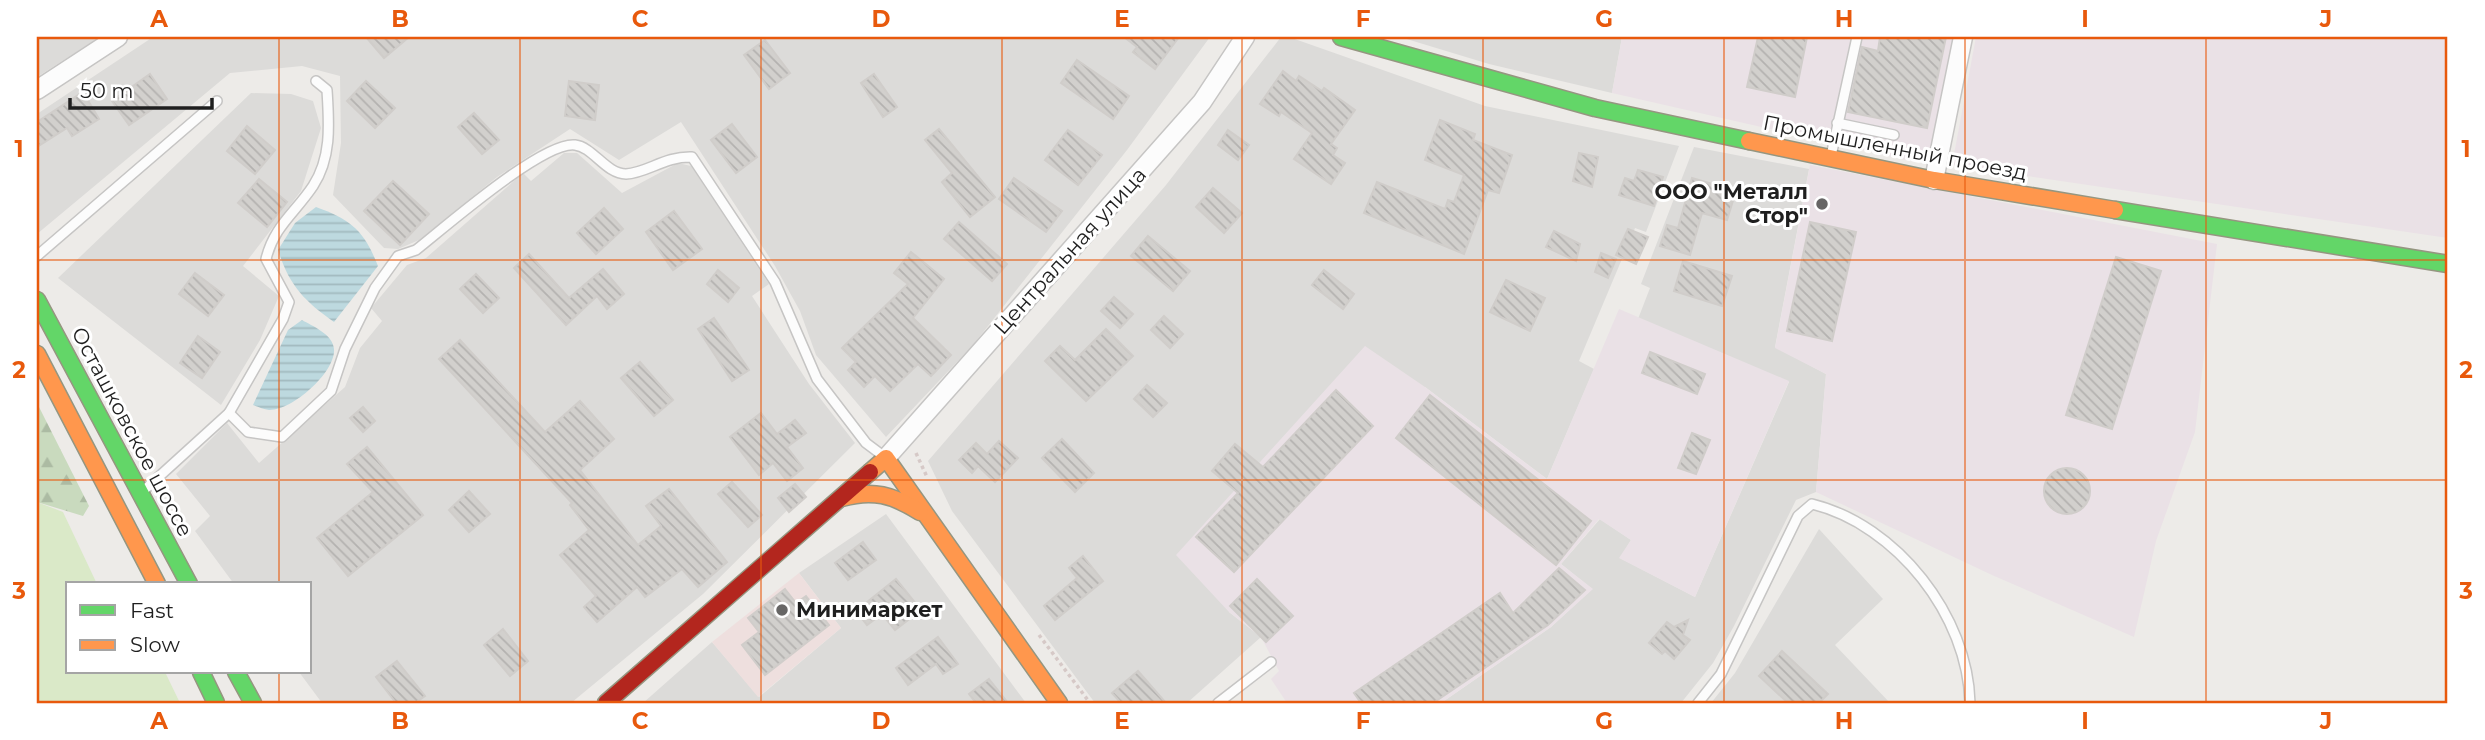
<svg xmlns="http://www.w3.org/2000/svg" width="2485" height="740" font-family="Montserrat,sans-serif">
<style>
.residential{fill:#dcdbd9}
.commercial{fill:#eedfde}
.industrial{fill:#eae1e6}
.grass{fill:#dae9c8}
.forest{fill:url(#forest-firs)}
.water{fill:url(#water-rules)}
.building{fill:url(#building-back-hatch);stroke:#d0cdca;stroke-width:2}
.lines{fill:none;stroke-linecap:round;stroke-linejoin:round}
.lane-casing{stroke:#c6c5c4;stroke-width:12}
.street-casing{stroke:#c6c5c4;stroke-width:21}
.fast-casing{stroke:#959680;stroke-width:19}
.slow-casing{stroke:#959680;stroke-width:19}
.jam-casing{stroke:#959680;stroke-width:19}
.path{stroke:#d6c9c7;stroke-width:3.5;stroke-dasharray:3.5 3.5;stroke-linecap:butt}
.lane{stroke:#fcfcfc;stroke-width:9}
.street{stroke:#fcfcfc;stroke-width:18}
.fast{stroke:#63d668;stroke-width:16}
.slow{stroke:#ff974d;stroke-width:16}
.jam{stroke:#b3261e;stroke-width:16}
.grid{fill:none;stroke:#e8590c;stroke-width:2;stroke-opacity:0.55}
.poi-dot{fill:#676665;stroke:#fff;stroke-width:2.5}
.labels{text-anchor:middle;stroke-width:6;stroke-linejoin:round;paint-order:stroke}
.street-label{font-size:21px;fill:#1f1f1f;stroke:#fff}
.poi-label{font-size:21px;font-weight:bold;fill:#1f1f1f;stroke:#fff;text-anchor:end}
.neatline{fill:none;stroke:#e8590c;stroke-width:2.5}
.grid-label{font-size:23px;text-anchor:middle;font-weight:bold;fill:#e8590c}
</style>
<defs>
<pattern id="forest-firs" width="22" height="20" patternUnits="userSpaceOnUse" patternTransform="scale(1.75)"><rect width="22" height="20" fill="#c9dabe"/><path d="M5 1l3.5 6h-7zM16 11l3.5 6h-7z" fill="#acbba3"/></pattern>
<pattern id="water-rules" width="6" height="5" patternUnits="userSpaceOnUse" patternTransform="scale(1.75)"><rect width="6" height="5" fill="#bdd9df"/><path d="M0 2.5h6" fill="none" stroke="#a2babf"/></pattern>
<pattern id="building-back-hatch" width="6" height="6" patternUnits="userSpaceOnUse" patternTransform="scale(1.75)"><rect width="6" height="6" fill="#d2d0cd"/><path d="M-1 5l2 2M0 0l6 6M5-1l2 2" fill="none" stroke="#b4b2b0"/></pattern>
</defs>
<rect width="100%" height="100%" fill="#edebe8"/>
<!-- residential -->
<g class="residential">
<polygon points="37,37 100,37 37,77"/>
<polygon points="153,37 1210,37 1127,150 973,345 886,437 816,355 800,311 775,266 681,122 619,160 570,129 497,177 419,240 398,249 384,248 333,195 341,143 340,76 302,66 230,73 37,234 37,114"/>
<polygon points="1281,37 1289,37 1485,106 1679,146 1646,232 1635,228 1579,361 1594,369 1547,479 1425,387 1229,612 1261,637 1187,703 1095,703 952,511 928,461 1166,185"/>
<polygon points="1400,37 1622,37 1612,93 1489,64"/>
<polygon points="251,93 291,94 313,101 321,128 301,191 243,266 279,296 260,340 221,405 58,278"/>
<polygon points="1694,147 1809,169 1775,347 1826,374 1816,492 1796,500 1734,626 1713,663 1681,703 1447,703 1444,701 1551,627 1592,589 1561,564 1600,519 1631,540 1620,558 1695,597 1789,382 1638,319 1650,288 1641,284"/>
<polygon points="564,153 577,153 622,193 678,163 691,166 769,284 752,296 809,384 855,443 703,594 571,703 322,703 299,672 310,672 310,584 234,584 195,531 210,516 176,474 227,423 259,463 345,387 360,348 382,321 371,308 407,265 426,258 523,173 531,181"/>
<polygon points="886,514 1026,703 643,703 712,642 759,697 841,628 799,573"/>
<polygon points="1819,529 1883,599 1835,645 1890,703 1711,703 1735,673"/>
</g>
<!-- commercial -->
<polygon class="commercial" points="799,573 841,628 758,697 712,642"/>
<!-- industrial -->
<g class="industrial">
<polygon points="1622,37 1954,37 1930,155 1916,162 1612,93"/>
<polygon points="1976,37 2448,37 2448,238 1952,165"/>
<polygon points="1810,165 2217,244 2195,432 2156,541 2134,637 1992,575 1816,492 1826,374 1775,348"/>
<polygon points="1619,309 1789,381 1695,597 1619,558 1631,540 1599,519 1561,564 1593,589 1551,627 1441,703 1287,703 1271,679 1279,671 1261,637 1229,612 1176,555 1365,346 1425,387 1547,479"/>
</g>
<!-- grass -->
<polygon class="grass" points="37,502 63,512 97,584 68,584 68,672 165,672 180,703 37,703"/>
<!-- forest -->
<polygon class="forest" points="37,403 89,506 83,516 37,502"/>
<!-- water -->
<g class="water">
<path d="M316,207c36,13 48,24 62,59l-44,56c-30,-21 -45,-37 -56,-72l17,-27z"/>
<path d="M302,320c10,6 31,14 32,29 2,23 -42,62 -65,61 -5,-1 -11,-3 -16,-5l35,-75z"/>
</g>
<!-- building -->
<g class="building">
<polygon points="366,37 409,37 384,58"/>
<polygon points="1124,37 1179,37 1155,69 1133,52 1137,47"/>
<polygon points="1758,37 1807,37 1795,97 1747,87"/>
<polygon points="1880,37 1946,37 1927,128 1848,112 1862,47 1878,51"/>
<polygon points="765,40 790,73 769,89 744,55"/>
<polygon points="1077,60 1129,96 1113,119 1061,83"/>
<polygon points="1283,71 1296,81 1299,76 1322,91 1324,88 1355,110 1331,144 1337,148 1333,155 1345,163 1331,184 1294,159 1312,133 1281,112 1279,116 1260,104"/>
<polygon points="150,74 167,99 129,125 112,101"/>
<polygon points="874,74 897,107 883,117 861,83"/>
<polygon points="366,81 395,108 375,128 347,101"/>
<polygon points="569,81 599,85 595,120 565,116"/>
<polygon points="83,92 99,119 72,136 67,128 37,147 37,122"/>
<polygon points="474,113 499,140 482,154 458,127"/>
<polygon points="1440,120 1475,134 1473,140 1512,155 1499,193 1488,190 1464,254 1364,213 1377,182 1445,209 1448,200 1454,202 1464,175 1425,160"/>
<polygon points="732,124 757,157 736,173 711,140"/>
<polygon points="247,126 275,150 255,174 227,151"/>
<polygon points="939,129 995,197 970,217 942,182 952,173 925,140"/>
<polygon points="1068,130 1102,155 1078,185 1045,160"/>
<polygon points="1228,130 1249,145 1238,160 1218,145"/>
<polygon points="1579,153 1598,157 1592,187 1573,181"/>
<polygon points="1638,170 1663,177 1654,206 1619,195 1625,178 1634,181"/>
<polygon points="1014,178 1062,211 1046,232 999,199"/>
<polygon points="1692,178 1736,191 1727,220 1702,213 1690,255 1660,246 1667,225 1678,228"/>
<polygon points="259,179 287,202 267,227 238,203"/>
<polygon points="393,181 429,214 400,245 364,211"/>
<polygon points="1213,188 1242,213 1224,233 1196,207"/>
<polygon points="604,208 623,229 596,254 577,233"/>
<polygon points="674,211 702,249 673,270 646,232"/>
<polygon points="959,222 1007,264 992,281 944,239"/>
<polygon points="1810,222 1856,232 1832,341 1787,331"/>
<polygon points="1628,229 1648,237 1636,264 1616,255"/>
<polygon points="1554,231 1580,244 1576,261 1546,247"/>
<polygon points="1148,236 1190,271 1173,291 1131,256"/>
<polygon points="911,252 944,279 913,318 951,355 931,376 918,364 890,391 875,376 864,387 848,370 856,362 842,348 908,284 894,273"/>
<polygon points="1601,253 1616,259 1608,278 1595,272"/>
<polygon points="529,254 569,298 603,269 624,294 607,309 597,296 566,325 514,268"/>
<polygon points="2116,257 2161,271 2112,429 2066,415"/>
<polygon points="1683,261 1732,276 1722,306 1674,291"/>
<polygon points="718,270 739,288 728,302 707,284"/>
<polygon points="1324,270 1354,294 1343,309 1312,285"/>
<polygon points="195,273 224,295 208,316 179,294"/>
<polygon points="476,274 499,298 483,313 460,289"/>
<polygon points="1506,280 1545,298 1530,331 1490,312"/>
<polygon points="1114,297 1133,314 1120,328 1101,311"/>
<polygon points="1164,316 1183,334 1170,348 1151,330"/>
<polygon points="714,318 749,370 732,381 698,329"/>
<polygon points="1106,329 1133,356 1086,401 1045,361 1060,346 1075,360"/>
<polygon points="198,336 220,352 202,378 180,363"/>
<polygon points="460,340 545,432 580,401 614,439 580,470 638,545 661,526 646,506 669,489 727,562 698,587 682,569 645,597 637,587 597,622 584,607 596,596 560,555 589,530 570,505 572,503 439,359"/>
<polygon points="1650,352 1705,374 1697,394 1642,373"/>
<polygon points="640,362 673,400 654,416 621,378"/>
<polygon points="1147,385 1167,403 1153,417 1134,399"/>
<polygon points="1336,390 1373,426 1234,572 1196,537 1238,493 1212,471 1235,444 1263,467"/>
<polygon points="1430,395 1591,521 1556,565 1396,438"/>
<polygon points="363,407 375,421 363,432 350,418"/>
<polygon points="761,413 777,434 795,420 806,433 787,447 803,468 787,481 773,463 759,475 730,437"/>
<polygon points="1692,433 1710,440 1696,474 1678,468"/>
<polygon points="1062,439 1094,473 1075,492 1042,458"/>
<polygon points="999,441 1018,458 995,482 978,466 972,473 959,460 976,443 987,454"/>
<polygon points="367,447 423,515 348,576 317,538 373,492 347,464"/>
<circle cx="2067" cy="491" r="23"/>
<polygon points="732,482 762,515 748,527 718,494"/>
<polygon points="795,484 806,497 789,512 778,498"/>
<polygon points="469,491 490,514 469,532 449,510"/>
<polygon points="863,542 876,560 848,580 835,563"/>
<polygon points="1083,556 1103,581 1055,620 1044,606 1077,578 1069,568"/>
<polygon points="1559,568 1585,590 1548,625 1433,703 1361,703 1354,693 1500,593 1513,613"/>
<polygon points="896,579 921,610 895,630 882,614 867,625 856,611"/>
<polygon points="1257,579 1293,616 1266,642 1230,606"/>
<polygon points="785,589 796,603 806,596 829,625 765,675 742,645 759,632 748,618"/>
<polygon points="1688,620 1683,635 1690,640 1674,659 1665,651 1662,654 1649,643 1667,622 1674,627"/>
<polygon points="503,629 528,661 510,676 484,645"/>
<polygon points="938,637 958,664 943,674 936,664 908,685 896,668"/>
<polygon points="1782,651 1828,694 1819,703 1788,703 1759,676"/>
<polygon points="397,661 425,696 415,703 396,703 376,677"/>
<polygon points="1138,671 1166,703 1121,703 1112,693"/>
<polygon points="989,679 1008,703 976,703 969,694"/>
</g>
<g class="lines">
<defs>
<g id="lane">
<polyline points="1837,123 1894,135"/>
<polyline points="1831,156 1857,37"/>
<polyline points="37,256 217,101"/>
<path d="M229,413l54,-94 6,-17 -23,-43c8,-33 29,-46 47,-73 19,-29 16,-63 14,-96l-11,-9"/>
<path d="M142,492l87,-79 19,19 34,5 49,-46 14,-42 30,-61 23,-32 18,-6c28,-22 127,-109 159,-105 18,2 31,29 51,29 21,-1 39,-18 66,-17l83,125 42,97 49,64 20,15"/>
<polyline points="1218,703 1271,662"/>
<path d="M1698,703l23,-29 77,-158 14,-12c85,21 156,112 158,199"/>
</g>
<g id="street">
<polyline points="37,90 118,37"/>
<polyline points="1934,180 1963,37"/>
<polyline points="886,458 1202,102 1245,37"/>
</g>
<g id="fast">
<polyline points="1341,37 1595,108 1749,141"/>
<polyline points="2115,210 2448,264"/>
<polyline points="37,300 189,584"/>
<polyline points="201,672 216,703"/>
<polyline points="236,672 253,703"/>
</g>
<g id="slow">
<polyline points="1749,141 1934,180 2115,210"/>
<polyline points="37,354 157,584"/>
<polyline points="870,472 886,458 1059,703"/>
<path d="M842,498c31,-9 51,-3 78,14"/>
</g>
<polyline id="jam" points="606,703 870,472"/>
</defs>
<!-- lane casing -->
<use href="#lane" class="lane-casing"/>
<!-- street casing -->
<use href="#street" class="street-casing"/>
<!-- fast casing -->
<use href="#fast" class="fast-casing"/>
<!-- slow casing -->
<use href="#slow" class="slow-casing"/>
<!-- jam casing -->
<use href="#jam" class="jam-casing"/>
<!-- path -->
<g class="path">
<polyline points="916,453 927,477"/>
<polyline points="1039,635 1090,703"/>
</g>
<!-- lane -->
<use href="#lane" class="lane"/>
<!-- street -->
<use href="#street" class="street"/>
<!-- fast -->
<use href="#fast" class="fast"/>
<!-- slow -->
<use href="#slow" class="slow"/>
<!-- jam -->
<use href="#jam" class="jam"/>
</g>
<!-- grid -->
<path class="grid" d="M279,37v547M520,37v666M761,37v666M1002,37v666M1242,37v666M1483,37v666M1724,37v666M1965,37v666M2206,37v666M37,260h2411M37,480h2411M279,672v31"/>
<!-- markers -->
<g class="poi-dot">
<circle cx="1822" cy="204" r="7"/>
<circle cx="782" cy="610" r="7"/>
</g>
<g class="labels">
<!-- street labels -->
<g class="street-label">
<text transform="translate(1895 148) rotate(11)" y="7">Промышленный проезд</text>
<text transform="translate(1070 251) rotate(-48)" y="7">Центральная улица</text>
<text transform="translate(132 432) rotate(62)" y="7">Осташковское шоссе</text>
</g>
<!-- poi labels -->
<g class="poi-label">
<text x="1808" y="199">ООО "Металл<tspan x="1808" dy="24">Стор"</tspan></text>
<text x="796" y="617" text-anchor="start">Минимаркет</text>
</g>
</g>
<!-- border -->
<rect width="2485" height="740" fill="none" stroke="#ffffff" stroke-width="77"/>
<!-- legend -->
<rect x="66" y="582" width="245" height="91" fill="#ffffff" stroke="#a5a5a5" stroke-width="2"/>
<rect x="80" y="605" width="35" height="10" fill="#63d668" stroke="#a5a5a5" stroke-width="2"/>
<text x="130" y="618" font-size="21" fill="#1f1f1f">Fast</text>
<rect x="80" y="640" width="35" height="10" fill="#ff974d" stroke="#a5a5a5" stroke-width="2"/>
<text x="130" y="652" font-size="21" fill="#1f1f1f">Slow</text>
<!-- scale -->
<path d="M70 98v10h142v-10" fill="none" stroke="#1f1f1f" stroke-width="3.5"/>
<text x="80" y="98" font-size="21" fill="#1f1f1f" stroke="#ffffff" stroke-width="5" paint-order="stroke">50 m</text>
<rect x="38" y="38" width="2408" height="664" class="neatline"/>
<g class="grid-label">
<text x="159" y="27">A</text>
<text x="400" y="27">B</text>
<text x="640" y="27">C</text>
<text x="881" y="27">D</text>
<text x="1122" y="27">E</text>
<text x="1363" y="27">F</text>
<text x="1604" y="27">G</text>
<text x="1844" y="27">H</text>
<text x="2085" y="27">I</text>
<text x="2326" y="27">J</text>
<text x="19" y="157">1</text>
<text x="2466" y="157">1</text>
<text x="19" y="378">2</text>
<text x="2466" y="378">2</text>
<text x="19" y="599">3</text>
<text x="2466" y="599">3</text>
<text x="159" y="729">A</text>
<text x="400" y="729">B</text>
<text x="640" y="729">C</text>
<text x="881" y="729">D</text>
<text x="1122" y="729">E</text>
<text x="1363" y="729">F</text>
<text x="1604" y="729">G</text>
<text x="1844" y="729">H</text>
<text x="2085" y="729">I</text>
<text x="2326" y="729">J</text>
</g>
</svg>
